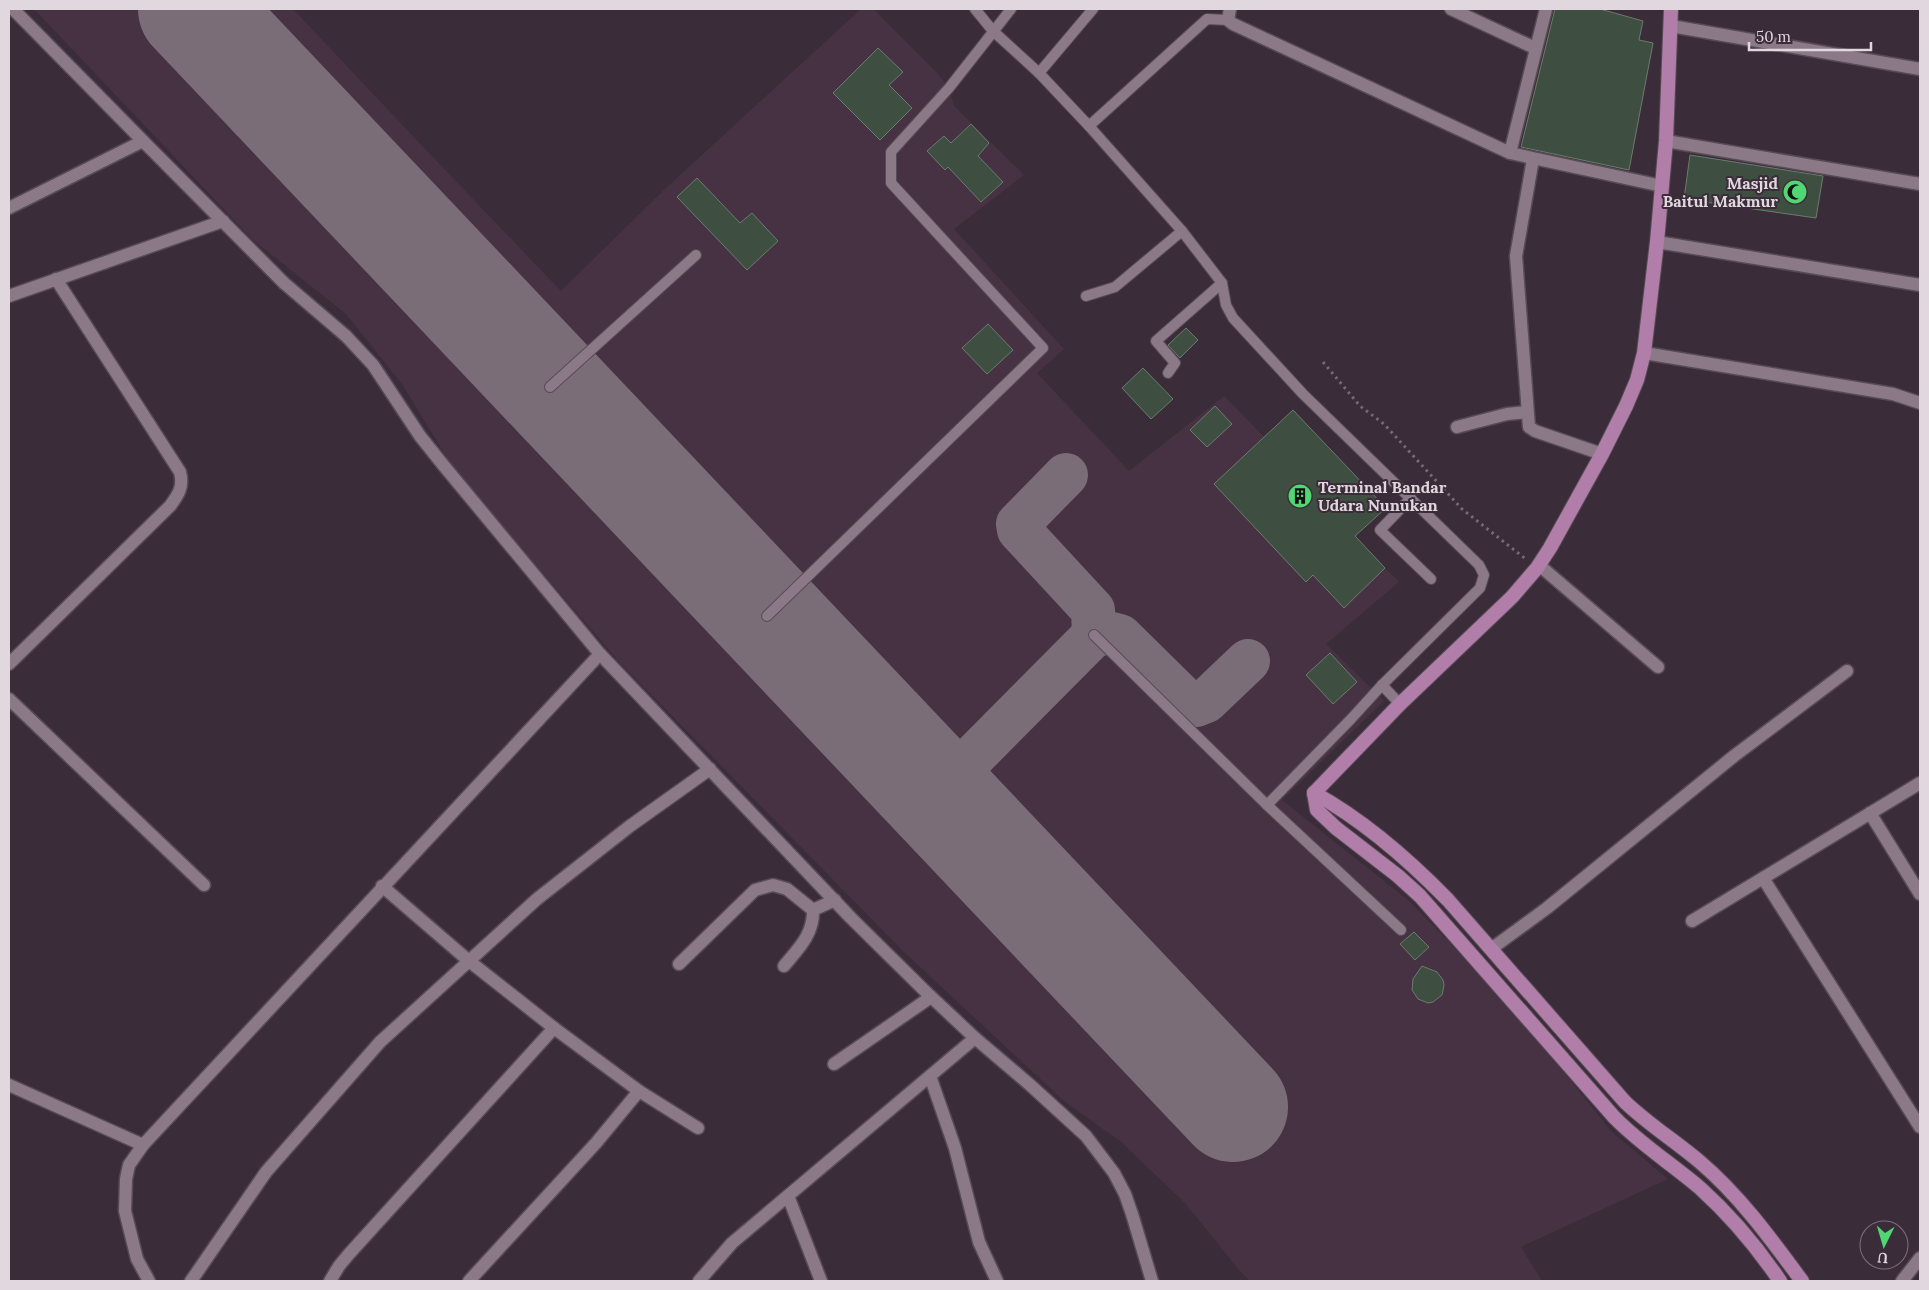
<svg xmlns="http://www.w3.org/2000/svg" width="1929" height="1290" font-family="Lora,serif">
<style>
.built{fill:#473244}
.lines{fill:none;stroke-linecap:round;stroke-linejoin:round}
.taxiway{stroke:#7a6d78;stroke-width:44}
.runway{stroke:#7a6d78;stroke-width:110}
.building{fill:#3e4e40;stroke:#6b7c6d}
.service-casing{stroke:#574b55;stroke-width:12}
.minor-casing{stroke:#574b55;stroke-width:15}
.trunk-casing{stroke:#574b55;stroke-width:16}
.path{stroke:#776a75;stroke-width:3;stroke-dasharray:2.5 4;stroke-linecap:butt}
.service{stroke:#8b7987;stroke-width:10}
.minor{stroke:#8b7987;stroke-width:12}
.trunk{stroke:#b07ea8;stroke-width:14}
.labels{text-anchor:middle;stroke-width:4;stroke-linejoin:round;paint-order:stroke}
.poi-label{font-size:16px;font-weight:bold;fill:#e1d7df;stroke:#3b2c39;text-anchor:end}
</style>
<rect width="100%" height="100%" fill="#3b2c39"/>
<!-- built -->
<polygon class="built" points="34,9 293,9 428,152 561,291 667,187 861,9 873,9 937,73 949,88 954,106 1024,175 954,229 1064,349 1037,373 1129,471 1224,396 1264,437 1293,410 1386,508 1355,537 1399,582 1326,644 1384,701 1282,800 1408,900 1505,999 1612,1132 1668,1179 1521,1247 1542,1281 1250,1281 1239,1270 1185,1203 1120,1141 1065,1102 904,952 621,664 455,471 402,384 346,314 253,240"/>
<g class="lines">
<!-- taxiway -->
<g class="taxiway">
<polyline points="1066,475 1018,524 1019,530 1093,610 1094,635"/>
<polyline points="911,767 940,770 964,766"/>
<polyline points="960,819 958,795 964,766 1094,635 1108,633 1120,636 1187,702 1196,705 1206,701 1248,661"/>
</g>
<!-- runway -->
<polyline class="runway" points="193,9 1233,1107"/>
</g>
<!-- building -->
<g class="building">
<polygon points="1555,9 1600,9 1643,21 1639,40 1653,43 1629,170 1521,147"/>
<polygon points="878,48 903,72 889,85 912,108 880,140 833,93"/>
<polygon points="971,124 989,143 978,156 1003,182 981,202 948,167 945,170 927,151 944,136 951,143"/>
<polygon points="1690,155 1823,176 1816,218 1684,199"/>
<polygon points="697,178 740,223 752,213 778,241 747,270 677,197"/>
<polygon points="988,324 1013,350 987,374 962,348"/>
<polygon points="1186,328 1198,340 1180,358 1168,345"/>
<polygon points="1143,368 1173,399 1151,419 1122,388"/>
<polygon points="1215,406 1232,424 1207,447 1190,430"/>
<polygon points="1293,410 1386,508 1355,536 1385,568 1344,608 1313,575 1306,582 1214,484"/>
<polygon points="1330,653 1357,682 1333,704 1306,675"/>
<polygon points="1414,932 1429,947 1415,960 1400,944"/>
<polygon points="1422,966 1437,972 1443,980 1444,985 1442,995 1433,1002 1428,1003 1418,999 1412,990 1413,979"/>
</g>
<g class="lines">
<defs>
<g id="service">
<polyline points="975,9 993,31 1039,73 1089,126 1182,231 1222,283 1226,305 1233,318 1303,394 1479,565 1484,575 1480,588 1382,685 1351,719 1267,805"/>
<polyline points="1039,73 1093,9"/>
<polyline points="1089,126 1207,19 1228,20"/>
<polyline points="1086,296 1115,287 1182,231"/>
<polyline points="1168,373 1175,363 1156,341 1222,283"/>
<polyline points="550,387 696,255"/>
<polyline points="1411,498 1380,530 1431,579"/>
<polyline points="767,616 1043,348 891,183 891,152 949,88 1011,9"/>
<polyline points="1094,635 1267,805 1401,930"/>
<polyline points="1382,685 1400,704"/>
</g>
<g id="minor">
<polyline points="13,9 143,141"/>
<polyline points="1230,9 1228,20 1233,24 1510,153 1662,186"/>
<polyline points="1451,9 1535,48"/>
<polyline points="1671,26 1920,69"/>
<polyline points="1666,141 1920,184"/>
<polyline points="1510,153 1546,9"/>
<polyline points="1533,159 1516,256 1529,427 1535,431 1602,454"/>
<polyline points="9,208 143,141 284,283 346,336 373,365 420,436 444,466 600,654 851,918 926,992 975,1038 1029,1084 1086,1136 1114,1173 1125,1194 1132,1214 1152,1281"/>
<polyline points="1657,242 1920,285"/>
<polyline points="9,296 223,221"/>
<polyline points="1644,353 1893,394 1920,403"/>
<polyline points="1457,427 1507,414 1527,412"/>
<polyline points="1539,565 1658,667"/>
<path d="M9,664l161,-158c8,-11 14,-19 10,-34l-124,-193"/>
<polyline points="9,699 204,885"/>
<polyline points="1870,813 1920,894"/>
<polyline points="1763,878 1920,1127"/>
<polyline points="1692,921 1920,783"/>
<polyline points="1491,949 1547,908 1734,756 1847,671"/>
<polyline points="679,964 755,890 773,885 787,889 813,910 835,900"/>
<path d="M784,966c14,-17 30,-32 29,-56"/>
<polyline points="834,1064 931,997"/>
<polyline points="930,1076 955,1148 979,1242 997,1281"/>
<polyline points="9,1085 143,1145"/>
<polyline points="639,1091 698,1128"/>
<polyline points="788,1196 821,1281"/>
<polyline points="149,1281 137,1259 125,1211 126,1179 129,1165 143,1145 600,654"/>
<polyline points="191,1281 266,1172 380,1042 537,899 630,826 710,769"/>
<polyline points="330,1281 339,1266 349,1254 554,1028 469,961 382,886"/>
<polyline points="469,1281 596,1143 639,1091 554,1028"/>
<polyline points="699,1281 732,1243 975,1038"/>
<polyline points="1902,1281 1920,1258"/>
</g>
<g id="trunk">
<polyline points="1314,793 1400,704 1512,597 1537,568 1550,548 1602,454 1626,406 1637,380 1644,353 1657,242 1666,141 1671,9"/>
<path d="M1314,793c49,27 95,67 134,107l177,202c23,22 50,39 75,60 40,34 71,77 102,119"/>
<path d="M1314,793l3,17 19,18 62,48 22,20 194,221c26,27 58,47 86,71 31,28 57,59 80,93"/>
</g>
</defs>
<!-- service casing -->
<use href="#service" class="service-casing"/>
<!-- minor casing -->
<use href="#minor" class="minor-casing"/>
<!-- trunk casing -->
<use href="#trunk" class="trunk-casing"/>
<!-- path -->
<polyline class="path" points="1323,362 1360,406 1384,424 1462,509 1527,560"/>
<!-- service -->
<use href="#service" class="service"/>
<!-- minor -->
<use href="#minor" class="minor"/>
<!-- trunk -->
<use href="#trunk" class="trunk"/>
</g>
<!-- icons -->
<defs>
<symbol id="mosque-disc" viewBox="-11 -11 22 22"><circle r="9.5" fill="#51d674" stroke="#3b2c39"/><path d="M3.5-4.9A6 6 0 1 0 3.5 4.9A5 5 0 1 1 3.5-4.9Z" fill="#111"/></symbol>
<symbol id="building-disc" viewBox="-11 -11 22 22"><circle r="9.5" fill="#51d674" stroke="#3b2c39"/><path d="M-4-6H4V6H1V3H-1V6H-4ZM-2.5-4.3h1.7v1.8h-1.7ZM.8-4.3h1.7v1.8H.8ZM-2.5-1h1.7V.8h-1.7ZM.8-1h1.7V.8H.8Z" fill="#111"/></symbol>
</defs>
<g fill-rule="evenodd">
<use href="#mosque-disc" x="1781" y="178" width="28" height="28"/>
<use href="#building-disc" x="1286" y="482" width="28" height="28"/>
</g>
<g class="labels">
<!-- poi labels -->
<g class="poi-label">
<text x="1778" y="189">Masjid<tspan x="1778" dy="18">Baitul Makmur</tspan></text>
<text x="1318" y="493" text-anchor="start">Terminal Bandar<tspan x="1318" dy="18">Udara Nunukan</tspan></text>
</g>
</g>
<!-- border -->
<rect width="1929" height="1290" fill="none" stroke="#e1d7df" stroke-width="20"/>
<!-- north arrow -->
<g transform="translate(1884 1245) rotate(185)"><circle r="24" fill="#3b2c39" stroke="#7d707b"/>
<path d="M0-4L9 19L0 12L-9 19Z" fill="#51d674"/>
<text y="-8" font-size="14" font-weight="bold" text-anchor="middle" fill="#e1d7df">U</text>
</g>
<!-- scale -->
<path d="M1749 42v8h122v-8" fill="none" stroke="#e1d7df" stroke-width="2.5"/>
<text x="1756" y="42" font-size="15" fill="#e1d7df" stroke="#3b2c39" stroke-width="4" paint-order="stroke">50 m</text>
</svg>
